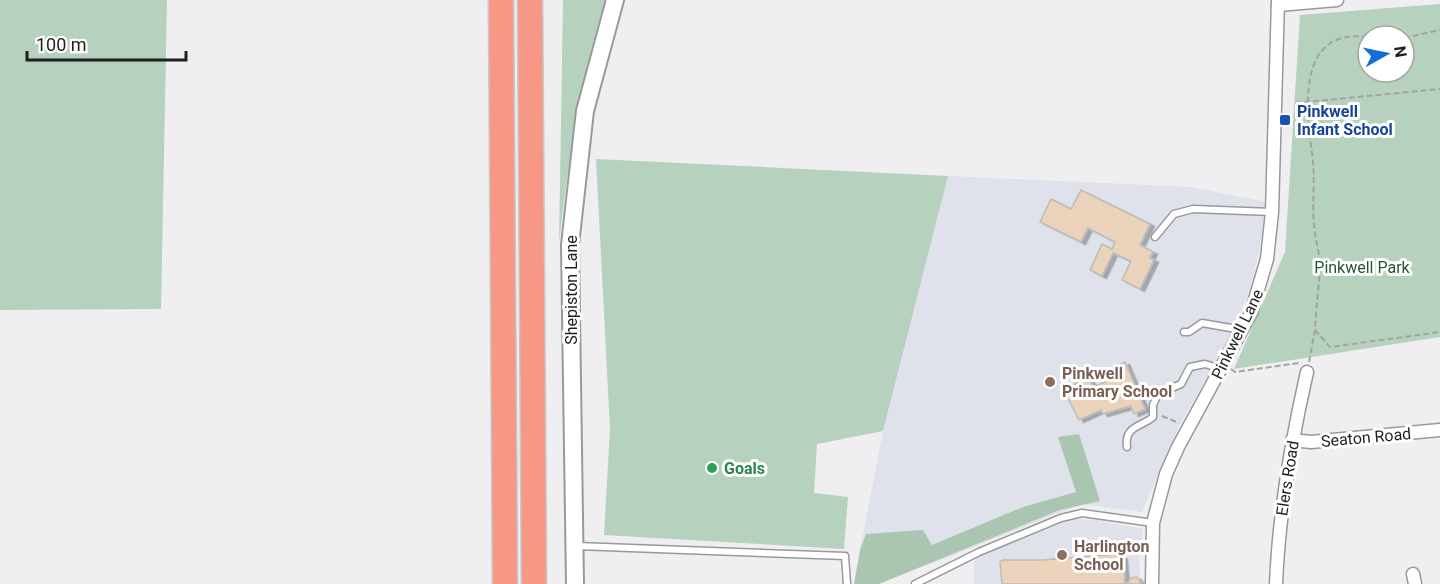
<svg xmlns="http://www.w3.org/2000/svg" width="1440" height="584" font-family="Roboto,sans-serif">
<style>
.built{fill:#dfe2eb}
.green{fill:#b6d1bd;fill-rule:evenodd}
.forest{fill:#aac6b1}
.building{fill:#ead2bb;stroke:#bdbcba;stroke-width:1.5;filter:url(#shadow)}
.lines{fill:none;stroke-linecap:round;stroke-linejoin:round}
.service-casing{stroke:#98999b;stroke-width:9}
.minor-casing{stroke:#98999b;stroke-width:15}
.tertiary-casing{stroke:#98999b;stroke-width:20}
.motorway-casing{stroke:#c9c9c9;stroke-width:27}
.path{stroke:#a3a3a4;stroke-width:2;stroke-dasharray:6 3;stroke-linecap:butt}
.service{stroke:#fff;stroke-width:6}
.minor{stroke:#fff;stroke-width:12}
.tertiary{stroke:#fff;stroke-width:16}
.motorway{stroke:#f69885;stroke-width:24}
.transit-dot{fill:#1a4fb4;stroke:#fff;stroke-width:2}
.education-dot{fill:#8d6e63;stroke:#fff;stroke-width:2}
.leisure-dot{fill:#2e9e5b;stroke:#fff;stroke-width:2}
.labels{text-anchor:middle;stroke-width:6;stroke-linejoin:round;paint-order:stroke}
.transit-label{font-size:16px;font-weight:bold;fill:#164399;stroke:#fff;text-anchor:start}
.park-label{font-size:16px;fill:#265436;stroke:#fff}
.street-label{font-size:16px;fill:#1f1f1f;stroke:#fff}
.education-label{font-size:16px;font-weight:bold;fill:#785e54;stroke:#fff;text-anchor:start}
.leisure-label{font-size:16px;font-weight:bold;fill:#27864d;stroke:#fff;text-anchor:start}
</style>
<defs>
<filter id="shadow"><feDropShadow dx="4.5" dy="2.5" stdDeviation="0" flood-color="#0004"/></filter>
</defs>
<rect width="100%" height="100%" fill="#efeff1"/>
<!-- built -->
<g class="built">
<polygon points="948,176 1191,187 1266,202 1260,247 1250,289 1229,340 1180,424 1142,512 1081,504 931,564 860,550 883,431"/>
<polygon points="1073,519 1095,520 1143,529 1139,559 1141,584 974,584 974,560 1006,544"/>
</g>
<!-- green -->
<g class="green">
<polygon points="0,0 167,0 161,309 0,310"/>
<path d="M563,0h42c-24,80 -37,161 -46,244z"/>
<path d="M1440,4v333l-206,32 51,-117 15,-237zM1368,36h36v36h-36z"/>
<polygon points="596,159 948,176 883,431 817,444 814,493 848,497 844,549 604,535 610,429"/>
</g>
<!-- forest -->
<polygon class="forest" points="1079,434 1100,501 1060,510 879,584 854,584 860,550 866,534 923,530 932,545 1023,507 1076,492 1058,437"/>
<!-- building -->
<g class="building">
<polygon points="1081,190 1150,224 1140,245 1153,252 1150,258 1154,260 1140,289 1122,280 1131,261 1113,253 1102,276 1090,270 1102,244 1112,249 1115,242 1088,228 1081,242 1040,222 1051,199 1071,209"/>
<polygon points="1125,362 1145,409 1134,414 1131,406 1103,414 1101,410 1079,420 1063,389 1089,378 1093,387 1105,382 1104,379 1117,374 1115,367"/>
<polygon points="1119,554 1123,557 1125,584 1002,584 1000,562 1003,560 1042,560"/>
<polygon points="1137,577 1141,584 1127,584 1131,578"/>
</g>
<g class="lines">
<defs>
<g id="service">
<polyline points="1155,237 1174,214 1193,209 1272,212"/>
<polyline points="1184,332 1189,332 1202,323 1242,330"/>
<path d="M1127,447c-3,-21 14,-20 26,-30v-12l5,-11 23,-10 9,-17 15,-3 16,5"/>
<polyline points="577,546 845,556 847,584"/>
<polyline points="915,584 979,552 1061,518 1082,513 1153,523"/>
</g>
<g id="minor">
<polyline points="1278,5 1337,0"/>
<polyline points="1292,440 1311,442 1440,430"/>
<polyline points="1413,574 1415,584"/>
<polyline points="1152,584 1153,523 1166,474 1178,447 1251,313 1267,259 1272,212 1278,0"/>
<path d="M1276,584c3,-72 15,-142 31,-212"/>
</g>
<polyline id="tertiary" points="575,584 570,245 585,111 615,0"/>
<g id="motorway">
<polyline points="501,0 505,584"/>
<polyline points="530,0 534,584"/>
</g>
</defs>
<!-- service casing -->
<use href="#service" class="service-casing"/>
<!-- minor casing -->
<use href="#minor" class="minor-casing"/>
<!-- tertiary casing -->
<use href="#tertiary" class="tertiary-casing"/>
<!-- motorway casing -->
<use href="#motorway" class="motorway-casing"/>
<!-- path -->
<g class="path">
<path d="M1368,37c-75,-10 -61,78 -55,124 2,21 -1,43 1,64 1,14 6,28 6,41 -1,21 -4,42 -5,64l15,17 110,-15"/>
<polyline points="1404,38 1440,30"/>
<polyline points="1295,103 1440,89"/>
<polyline points="1309,362 1315,330"/>
<polyline points="1231,369 1235,372 1299,363"/>
<polyline points="1162,416 1179,423"/>
</g>
<!-- service -->
<use href="#service" class="service"/>
<!-- minor -->
<use href="#minor" class="minor"/>
<!-- tertiary -->
<use href="#tertiary" class="tertiary"/>
<!-- motorway -->
<use href="#motorway" class="motorway"/>
</g>
<!-- markers -->
<rect class="transit-dot" x="1279" y="114" width="12" height="12" rx="3"/>
<g class="education-dot">
<circle cx="1050" cy="382" r="6"/>
<circle cx="1062" cy="555" r="6"/>
</g>
<circle class="leisure-dot" cx="712" cy="468" r="6"/>
<g class="labels">
<!-- transit labels -->
<g class="transit-label">
<text x="1297" y="117">Pinkwell<tspan x="1297" dy="18">Infant School</tspan></text>
</g>
<!-- park labels -->
<g class="park-label">
<text x="1362" y="273">Pinkwell Park</text>
</g>
<!-- street labels -->
<g class="street-label">
<text transform="translate(571 290) rotate(-90)" y="6">Shepiston Lane</text>
<text transform="translate(1237 334) rotate(-64)" y="6">Pinkwell Lane</text>
<text transform="translate(1366 437) rotate(-5)" y="6">Seaton Road</text>
<text transform="translate(1287 478) rotate(-81)" y="6">Elers Road</text>
</g>
<!-- education labels -->
<g class="education-label">
<text x="1062" y="379">Pinkwell<tspan x="1062" dy="18">Primary School</tspan></text>
<text x="1074" y="552">Harlington<tspan x="1074" dy="18">School</tspan></text>
</g>
<!-- leisure labels -->
<g class="leisure-label">
<text x="724" y="474">Goals</text>
</g>
</g>
<!-- north arrow -->
<g transform="translate(1386 54) rotate(81)"><circle r="28" fill="#ffffff" stroke="#a5a5a5" stroke-width="1.5"/>
<path d="M0-4.5L10 22L0 15L-10 22Z" fill="#136ed7"/>
<text y="-9" font-size="16" font-weight="bold" text-anchor="middle" fill="#1f1f1f">N</text>
</g>
<!-- scale -->
<path d="M27 51v9h159v-9" fill="none" stroke="#1f1f1f" stroke-width="3"/>
<text x="36" y="51" font-size="18" fill="#1f1f1f" stroke="#ffffff" stroke-width="4.5" paint-order="stroke">100 m</text>
</svg>
